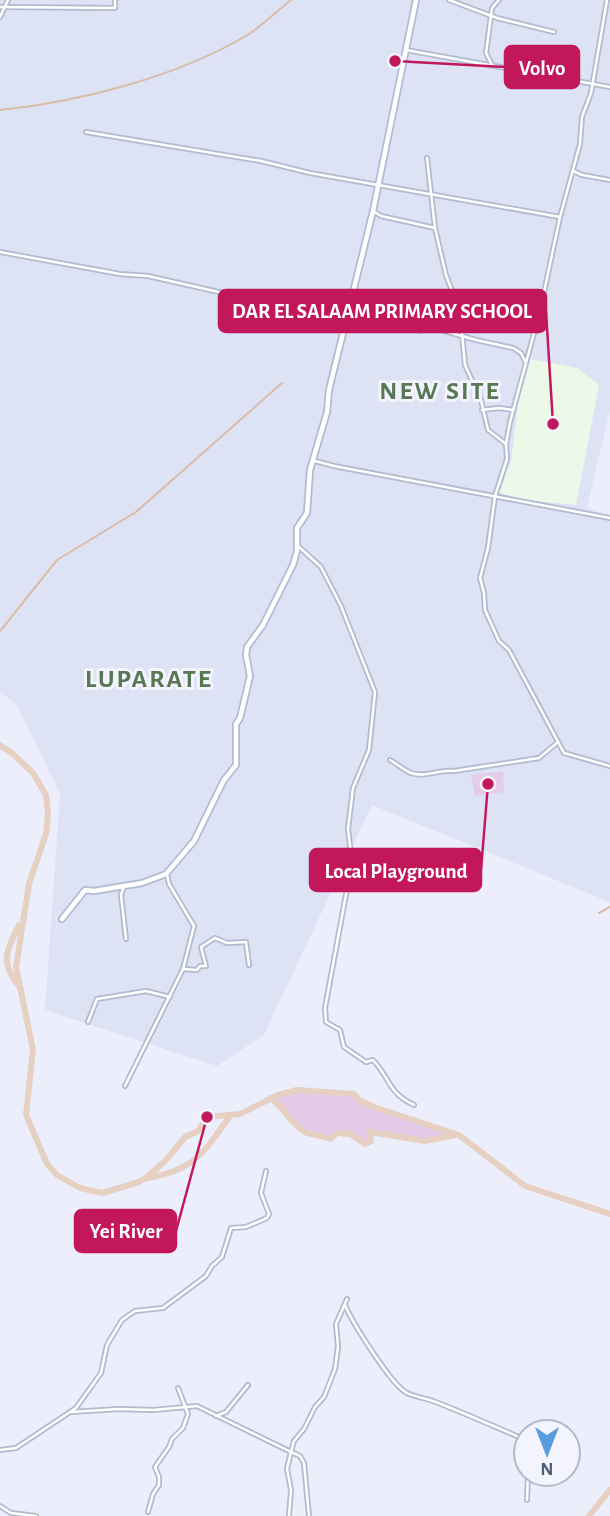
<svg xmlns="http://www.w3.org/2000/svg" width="610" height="1516" font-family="'Alegreya Sans',sans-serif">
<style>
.residential{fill:#dee2f5}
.education{fill:#eaf9e8}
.green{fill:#e5cbea}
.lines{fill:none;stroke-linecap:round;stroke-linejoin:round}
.stream{stroke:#d7bca8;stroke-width:2}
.river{stroke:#e5d0c1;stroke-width:6}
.street-casing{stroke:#b1bace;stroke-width:6}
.secondary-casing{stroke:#b2bbd4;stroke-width:8}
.street{stroke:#fff;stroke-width:2.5}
.secondary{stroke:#fff;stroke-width:4.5}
.labels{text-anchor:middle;stroke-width:6;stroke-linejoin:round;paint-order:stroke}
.district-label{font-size:26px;font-weight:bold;letter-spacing:2px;fill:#587755;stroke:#f3f4fe}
.leader{fill:none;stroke:#c2185b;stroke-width:2.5}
.callout-dot{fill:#c2185b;stroke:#f3f4fe;stroke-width:2.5}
.callout{fill:#c2185b;stroke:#c2185b;stroke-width:2.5}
.callout-label{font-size:21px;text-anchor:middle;font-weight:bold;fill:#fff}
</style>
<rect width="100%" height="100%" fill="#eceefc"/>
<!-- residential -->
<polygon class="residential" points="0,0 610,0 610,410 587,507 610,518 610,902 372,805 264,1035 217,1066 45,1010 60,794 17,705 0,692"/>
<!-- education -->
<polygon class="education" points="531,359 577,368 599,385 576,505 527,500 499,493 511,462 518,403"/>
<!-- green -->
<g class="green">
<polygon points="503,771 504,792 475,796 471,775"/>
<path d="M297,1090l57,4c15,17 80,32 105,41l-34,6 -54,-9v9l-6,3 -15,-10 -13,-1 -6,6c-9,-4 -20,-3 -28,-8 -13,-9 -20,-24 -32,-33z"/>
</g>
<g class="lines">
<!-- stream -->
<g class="stream">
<path d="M0,110c80,-8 180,-34 249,-76 15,-10 28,-23 42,-34"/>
<polyline points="0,631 57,560 136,512 282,383"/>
<polyline points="599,913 610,907"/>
</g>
<!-- river -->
<g class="river">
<polyline points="0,745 13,754 33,773 46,795 48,814 46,834 29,884 16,967 33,1050 26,1115 47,1164 57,1175 80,1188 102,1193 136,1183 146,1178 165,1161 185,1137 198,1131 207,1117 240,1114 278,1095 297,1090 354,1094 359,1100 374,1107 459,1135 525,1186 610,1214"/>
<path d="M19,925c-14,29 -19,38 2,64"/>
<path d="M271,1098c12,9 19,24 32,33 8,5 19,4 28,8l6,-6 13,1 15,10 6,-3 -1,-9 55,9 31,-6"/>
<path d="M148,1178c47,-8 56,-26 82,-62"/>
<polyline points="589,1516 610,1490"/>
</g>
<defs>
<g id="street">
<polyline points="449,0 497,18 554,32"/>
<polyline points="607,0 591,93 582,117 580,144 560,217 540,311 510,422 506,444 507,459 495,496 488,548 480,578 484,593 485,610 499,641 509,650 564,753 610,766"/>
<polyline points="0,7 115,8 115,0"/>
<polyline points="0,17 8,0"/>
<polyline points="406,50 610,87"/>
<polyline points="492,65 486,53 492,8 499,0"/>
<polyline points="86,132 261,161 310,173 560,217"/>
<polyline points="427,158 435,228 446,275 460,312 465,365 481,400 488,430 506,444"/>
<polyline points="573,171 582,175 610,180"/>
<polyline points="373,211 381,216 435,228"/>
<polyline points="0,252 120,274 148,276 263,302 347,316"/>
<polyline points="458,304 517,308 538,320"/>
<polyline points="347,318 376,318 399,322 421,331 431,328 441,330 476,340 513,348 521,353 525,361"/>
<polyline points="482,410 499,408 513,410"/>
<polyline points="315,461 334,466 610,518"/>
<path d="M297,545l24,22 20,39 34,86 -6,58 -16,38 -5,41 4,33 -27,146 1,14 14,8 4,17 22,15 7,-2c18,19 14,32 41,45"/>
<path d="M390,760c7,4 14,10 21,13 14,5 29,-4 43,-2l85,-13 19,-16"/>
<polyline points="124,886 121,895 126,939"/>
<polyline points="184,969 197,970 200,966 206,966 201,947 215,938 227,943 246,942 249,965"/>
<polyline points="88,1022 97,999 146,991 170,997"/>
<polyline points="125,1086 183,969 194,926 169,884 167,874"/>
<path d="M345,1305c7,17 47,81 62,88 8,4 18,5 26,8 29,11 58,24 86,36l6,10 1,12"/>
<polyline points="71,1412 119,1409 153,1410 197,1406 291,1452 294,1441 304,1429 315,1407 324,1397 335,1369 338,1347 336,1324 347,1299"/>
<polyline points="216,1416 226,1412 248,1385"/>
<polyline points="0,1450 16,1448 76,1408 101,1373 107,1345 122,1320 135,1311 163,1308 206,1276 212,1266 222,1257 231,1228 246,1227 267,1218 269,1214 261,1193 266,1171"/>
<polyline points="527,1500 528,1474"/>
<polyline points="0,1506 11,1513 36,1516"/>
<polyline points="148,1512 153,1494 159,1485 159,1477 155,1467 169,1447 172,1439 183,1428 188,1414 178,1388"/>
<polyline points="289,1516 291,1490 287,1469 291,1452 300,1456 304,1463 309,1516"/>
</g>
<polyline id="secondary" points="62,919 85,890 94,891 142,883 166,874 194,841 224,780 236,765 236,724 240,718 250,676 246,655 247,647 263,625 293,565 297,551 297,528 307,513 310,470 327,412 329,390 373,211 416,0"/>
</defs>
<!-- street casing -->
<use href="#street" class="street-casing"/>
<!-- secondary casing -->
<use href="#secondary" class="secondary-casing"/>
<!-- street -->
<use href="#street" class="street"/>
<!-- secondary -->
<use href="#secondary" class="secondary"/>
</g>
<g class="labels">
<!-- district labels -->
<g class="district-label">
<text x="440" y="399">NEW SITE</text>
<text x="149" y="687">LUPARATE</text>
</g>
</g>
<!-- callouts -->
<path class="leader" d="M395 61L505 67M553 424L546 311M488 784L481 870M207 1117L176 1231"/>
<g class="callout-dot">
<circle cx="395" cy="61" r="7"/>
<circle cx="553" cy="424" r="7"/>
<circle cx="488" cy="784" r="7"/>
<circle cx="207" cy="1117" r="7"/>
</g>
<g class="callout">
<rect x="505" y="46" width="74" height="42" rx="7"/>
<rect x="219" y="290" width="327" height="42" rx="7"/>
<rect x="310" y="849" width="171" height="42" rx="7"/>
<rect x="75" y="1210" width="101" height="42" rx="7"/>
</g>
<g class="callout-label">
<text x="542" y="75">Volvo</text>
<text x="382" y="318">DAR EL SALAAM PRIMARY SCHOOL</text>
<text x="396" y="878">Local Playground</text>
<text x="126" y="1238">Yei River</text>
</g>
<!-- north arrow -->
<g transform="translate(547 1453) rotate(180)"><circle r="33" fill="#f3f4fe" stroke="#b1b8c8" stroke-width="2"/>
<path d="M0-5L12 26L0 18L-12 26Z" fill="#599dde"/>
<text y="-10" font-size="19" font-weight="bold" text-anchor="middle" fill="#4f5e77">N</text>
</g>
</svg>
